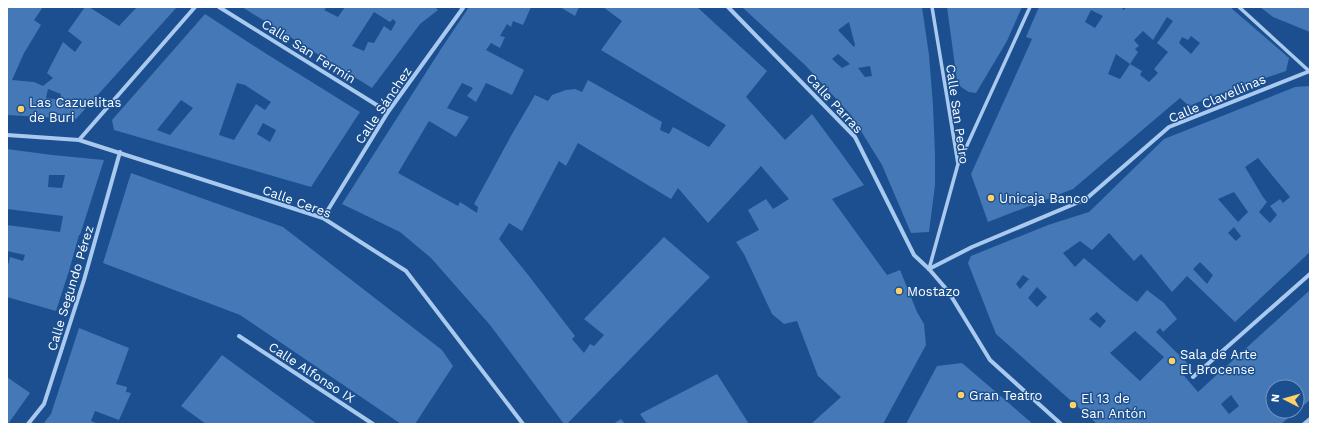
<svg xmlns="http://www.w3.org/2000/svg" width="1317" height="431" font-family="'Work Sans',sans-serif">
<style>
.building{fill:#4478b7;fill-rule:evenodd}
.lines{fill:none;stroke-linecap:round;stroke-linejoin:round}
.pedestrian{stroke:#a9c9ee;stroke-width:3.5}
.minor{stroke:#a9c9ee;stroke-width:4}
.poi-dot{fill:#ffd166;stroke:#1b4f8f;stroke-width:1.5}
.labels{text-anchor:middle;stroke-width:3;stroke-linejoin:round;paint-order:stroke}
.street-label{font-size:13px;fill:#fff;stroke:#1b4f8f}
.poi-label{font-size:13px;fill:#fff;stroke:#1b4f8f;text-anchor:start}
</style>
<rect width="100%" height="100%" fill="#1b4f8f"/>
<!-- building -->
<g class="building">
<path d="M7,7h36l-9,13 7,5 -17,28 -12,27 22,2 9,4 10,-8 -6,-5 16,-31 12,10 7,-10 -14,-11 17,-24h4l30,19 18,-19h40l-101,112 -69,-4zM48,89l13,5 -1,6 -14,-2z"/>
<path d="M242,7h85l-3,3 14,7 7,-10h90l3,3 -18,14 -48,64zM374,12l16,10 3,-3 3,3 -5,9 -7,-5 -10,17 -6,-1 -4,9 -12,-5z"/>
<polygon points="469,7 531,7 523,25 513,21 511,27 507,24 500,36 505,37 500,48 491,43 486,50 524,70 512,95 486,83 476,102 467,96 473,88 462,83 447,108 469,117 456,137 429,121 398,173 458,206 460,202 477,213 478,207 474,204 512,134 535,95 548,101 552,95 566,90 575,89 582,92 588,80 662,122 660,130 669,134 673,127 709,147 726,125 601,50 622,21 603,7 697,7 767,71 746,97 785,140 812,114 841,153 864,185 832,199 887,275 900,270 917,312 924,324 926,345 883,424 811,424 841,397 818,376 797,321 784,324 772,314 744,254 736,242 759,230 748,210 766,199 773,209 789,199 761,166 708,223 678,188 671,199 578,143 566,166 559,161 522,231 509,223 499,239 529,276 575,336 572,339 584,353 590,344 594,346 604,335 584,319 664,237 710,277 567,424 564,424 490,325 431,258 400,232 342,204 441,49"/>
<polygon points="560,7 579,7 575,16"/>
<path d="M742,7h180l7,48 4,50 2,50v30l-6,47 -18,1 -29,-68 -31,-50 -46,-50zM849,22l6,23 -1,2 -16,-17zM838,54l12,10 -8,4 -10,-9zM870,66l2,10 -7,1 -7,-9z"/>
<polygon points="947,7 1022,7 1007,41 976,93 969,92 961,87 957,81"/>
<path d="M1039,7h82l3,3 2,-3h104l59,51 -3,13 -70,24 -27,11 -9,-8 -107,91 -85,33 -17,-48 61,-135 -6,-2zM1091,10l12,6 -8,12 -10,-6zM1167,17l6,4 -16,22 11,9 -14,17 4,4 -9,9 -9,-7 2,-4 -12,-7 -10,15 -12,-5 8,-20 14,10 8,-12 -3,-3 4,-3 -5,-6 9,-9 10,9zM1191,36l9,7 -9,11 -12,-11 3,-6 6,3z"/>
<polygon points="1260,7 1310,7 1310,32 1273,17"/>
<path d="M205,14l60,39 95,59 -49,75 -197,-57 -2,-10zM237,83l8,2 26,17 -6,8 -9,-6 -22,36 -15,-5zM181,100l12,8 -23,27 -13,-5zM263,123l13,7 -6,12 -13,-8z"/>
<path d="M1310,86v166l-75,70 -48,-46 -15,16 -31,-38 -7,7 -25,-28 -17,17 -12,-9 -17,12 12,14 9,-9 36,31 17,13 10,-12 17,13 13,16 -14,13 -3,-4 -4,4 32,32 -8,7 18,21 112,-102v110l-13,11v-24h-24v24h24l-16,13h-184l-101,-90 -28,-71 3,-7 77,-31 41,-13 75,-73 131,-52zM1258,158l32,39 -7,6 -3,-4 -10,7 7,9 -7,8 -11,-11 8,-10 -4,-5 -18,-30zM1234,192l14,20 -10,10 -20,-23zM1234,227l7,9 -5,5 -8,-8zM1200,262l13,13 -6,9 -14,-15zM1023,275l6,4 -9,10 -4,-5zM1037,287l10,10 -10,10 -9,-9zM1097,312l9,9 -6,7 -11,-9zM1135,331l29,26 -24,24 -30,-28zM1231,395l8,11 -10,8 -8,-10z"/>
<path d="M7,149l45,6 52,5 -24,75h-1l-10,36 -13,40 -49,-14v-28l3,-12 13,4 2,-6 -18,-4v-26l53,7 3,-16 -56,-7zM49,175h16l-3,13 -14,-1z"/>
<polygon points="131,173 283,227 442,350 453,366 415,424 401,424 240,315 103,263"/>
<polygon points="79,328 129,348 116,384 127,387 126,392 131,393 119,420 95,411 91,421 99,424 43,424 51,414"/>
<polygon points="222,355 317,424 206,424 181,406"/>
<polygon points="962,363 1033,424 906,424 937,366"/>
<polygon points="717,374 749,424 647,424 640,414"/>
<polygon points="7,377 30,393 8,424 7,424"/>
<polygon points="621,419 625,424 613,424"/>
</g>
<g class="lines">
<!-- pedestrian -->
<g class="pedestrian">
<polyline points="1239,7 1309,71"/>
<polyline points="959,163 1030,7"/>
<polyline points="929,269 958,164 932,7"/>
</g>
<!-- minor -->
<g class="minor">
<polyline points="219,7 388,112"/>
<polyline points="728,7 855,137 914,255 929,269 948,291 990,360 1061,424"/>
<polyline points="7,135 79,140 323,218 406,271 523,424"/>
<polyline points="79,140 195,7"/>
<polyline points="323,218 388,112 463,8 461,7"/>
<polyline points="929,269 972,247 1086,199 1169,127 1310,71"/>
<polyline points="239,336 373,424"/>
<polyline points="1193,377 1310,274"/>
<polyline points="28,424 44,404 84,280 120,152"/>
<polyline points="1304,424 1310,419"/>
</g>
</g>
<!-- markers -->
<g class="poi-dot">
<circle cx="21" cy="109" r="4"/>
<circle cx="991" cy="198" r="4"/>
<circle cx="899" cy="291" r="4"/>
<circle cx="1172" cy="361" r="4"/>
<circle cx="961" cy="395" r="4"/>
<circle cx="1073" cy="405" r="4"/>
</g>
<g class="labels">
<!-- street labels -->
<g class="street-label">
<text transform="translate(309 51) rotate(32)" y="5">Calle San Fermín</text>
<text transform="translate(1217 98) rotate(-23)" y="5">Calle Clavellinas</text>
<text transform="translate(835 103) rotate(47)" y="5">Calle Parras</text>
<text transform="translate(383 105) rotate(-56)" y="5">Calle Sánchez</text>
<text transform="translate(958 114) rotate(82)" y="5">Calle San Pedro</text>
<text transform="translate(297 201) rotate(20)" y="5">Calle Ceres</text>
<text transform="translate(70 288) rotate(-73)" y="5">Calle Segundo Pérez</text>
<text transform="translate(312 372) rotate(33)" y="5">Calle Alfonso IX</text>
</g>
<!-- poi labels -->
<g class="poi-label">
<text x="29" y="107">Las Cazuelitas<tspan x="29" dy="15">de Buri</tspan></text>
<text x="999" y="203">Unicaja Banco</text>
<text x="907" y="296">Mostazo</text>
<text x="1180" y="359">Sala de Arte<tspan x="1180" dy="15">El Brocense</tspan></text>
<text x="969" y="400">Gran Teatro</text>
<text x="1081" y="403">El 13 de<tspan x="1081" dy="15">San Antón</tspan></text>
</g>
</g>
<!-- border -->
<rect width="1317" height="431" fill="none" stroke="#ffffff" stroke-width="16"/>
<!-- north arrow -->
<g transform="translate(1285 399) rotate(276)"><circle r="19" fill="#1b4f8f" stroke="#7695bc"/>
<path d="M0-3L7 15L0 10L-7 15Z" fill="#ffd166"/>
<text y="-6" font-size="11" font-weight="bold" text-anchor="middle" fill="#ffffff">N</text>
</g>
</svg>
